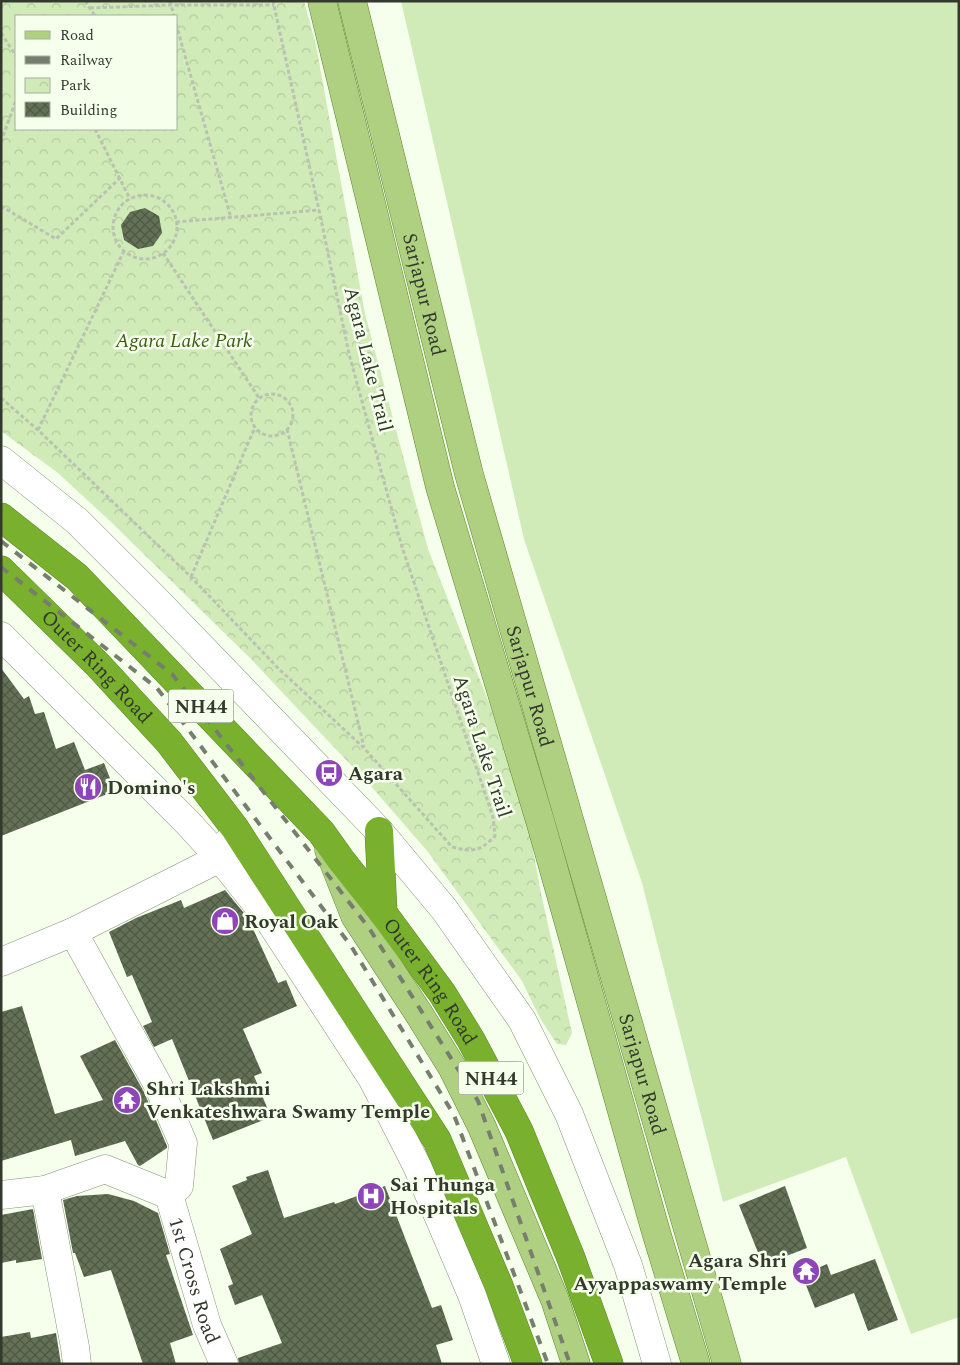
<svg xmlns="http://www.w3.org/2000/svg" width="960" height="1365" font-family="Spectral,serif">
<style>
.green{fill:#d1ebb8}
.park{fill:url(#park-crowns);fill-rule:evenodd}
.building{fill:url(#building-cross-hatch)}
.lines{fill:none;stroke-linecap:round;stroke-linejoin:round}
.minor-casing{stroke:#859478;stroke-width:29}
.major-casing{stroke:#60862d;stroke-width:29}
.highway-casing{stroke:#60862d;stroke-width:29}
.path{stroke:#bac2b2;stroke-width:3;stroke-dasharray:4 2.5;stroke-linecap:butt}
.minor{stroke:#fff;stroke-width:28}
.major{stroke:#afd081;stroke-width:28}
.highway{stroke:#79b02d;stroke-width:28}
.rail{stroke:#767e6f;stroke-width:4;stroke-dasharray:9 9;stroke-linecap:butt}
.labels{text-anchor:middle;stroke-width:5;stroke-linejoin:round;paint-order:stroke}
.shield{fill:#f5ffec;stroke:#6d7466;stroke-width:1}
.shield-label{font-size:19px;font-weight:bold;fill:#33392d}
.street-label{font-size:20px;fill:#33392d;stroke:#f5ffec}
.park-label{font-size:20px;font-style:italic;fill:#3c5c0f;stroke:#f5ffec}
.poi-label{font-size:20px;font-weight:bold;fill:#33392d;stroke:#f5ffec;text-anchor:start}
</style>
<defs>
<pattern id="park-crowns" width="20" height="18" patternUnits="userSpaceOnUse" patternTransform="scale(1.25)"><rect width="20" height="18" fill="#d1ebb8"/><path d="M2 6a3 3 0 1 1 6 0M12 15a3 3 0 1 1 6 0" fill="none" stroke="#b4ca9e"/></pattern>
<pattern id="building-cross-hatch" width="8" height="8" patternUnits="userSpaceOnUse" patternTransform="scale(1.25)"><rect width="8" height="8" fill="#637156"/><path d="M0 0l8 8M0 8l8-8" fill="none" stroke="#4e5944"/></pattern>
</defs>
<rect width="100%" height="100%" fill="#f5ffec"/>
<!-- green -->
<polygon class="green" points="401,1 959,1 959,1317 911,1334 846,1157 723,1202 642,883 524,539"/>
<!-- park -->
<path class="park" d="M1,1h303l12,44 49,269 63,235 63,159 39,126 11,59 31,140 -6,12 -9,-1 -17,-26 -18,-37 -94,-129 -58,-67 -58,-61 -60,-64 -142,-139 -52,-48 -57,-42zM16,16h160v113h-160z"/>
<!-- building -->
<g class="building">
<polygon points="145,208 159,216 162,233 153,246 138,249 124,240 121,225 130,212"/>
<polygon points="1,668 24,699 29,696 35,714 44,712 56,749 74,742 85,770 104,763 115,791 1,836"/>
<polygon points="225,890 248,918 278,983 286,980 297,1006 243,1029 262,1073 254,1076 271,1117 213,1140 172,1039 154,1047 143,1026 152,1022 132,975 127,977 109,932 136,918 181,900 184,908"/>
<polygon points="22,1006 55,1114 103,1100 80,1056 115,1040 144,1092 167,1146 167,1148 140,1166 138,1165 125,1141 75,1156 71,1140 1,1161 1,1012"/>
<polygon points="268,1170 284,1218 334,1202 335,1204 385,1186 432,1308 441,1305 453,1340 436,1345 442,1364 239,1364 238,1358 282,1343 262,1295 235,1305 228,1286 233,1284 220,1249 252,1234 232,1186 247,1180 246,1177"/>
<polygon points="785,1186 807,1248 763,1265 739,1205"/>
<polygon points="108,1194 134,1201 158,1213 170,1254 166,1255 193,1335 170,1343 176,1364 143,1364 111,1270 84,1277 75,1253 73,1253 63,1200 77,1196"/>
<polygon points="33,1209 42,1259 16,1263 16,1260 1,1263 1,1215"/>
<polygon points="875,1259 898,1320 868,1331 854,1293 815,1308 802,1275 827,1264 831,1275"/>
<polygon points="30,1332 31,1338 56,1333 61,1364 1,1364 1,1337"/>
</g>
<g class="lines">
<defs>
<g id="minor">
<polyline points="1,460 77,521 155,599 379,831 444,909 522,1020 569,1114 628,1265 657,1364"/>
<polyline points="1,636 187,822 220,858 267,917 372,1078 417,1166 472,1295 496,1364"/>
<polyline points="73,932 158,1085 183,1143 179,1186 169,1195"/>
<polyline points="1,962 73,932 220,858 227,843"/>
<polyline points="45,1190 75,1347 77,1364"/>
<polyline points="1,1195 45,1190 105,1169 169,1195"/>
<path id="s1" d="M169,1195l38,130 17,39"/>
</g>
<g id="major">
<polyline points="322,1 440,487 541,824 656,1232 696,1364"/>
<path id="s2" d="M352,1l117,473 258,890"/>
<polyline points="329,850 355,916 419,1014 452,1067 482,1127 555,1300 576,1364"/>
</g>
<g id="highway">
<path id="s3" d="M1,517l76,60 244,255 20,28 42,53 59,80 29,47 48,91 52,127 38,106"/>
<path id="s4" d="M1,570l97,95 71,77 65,85 203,313 62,146 29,78"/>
<polyline points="379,831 383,913"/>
</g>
</defs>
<!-- minor casing -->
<use href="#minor" class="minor-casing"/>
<!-- major casing -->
<use href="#major" class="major-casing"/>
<!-- highway casing -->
<use href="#highway" class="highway-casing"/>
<!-- path -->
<g class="path">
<polyline points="85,1 95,16"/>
<polyline points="170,1 174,16"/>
<polyline points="90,8 171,5 274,5"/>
<polyline points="176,24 231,218"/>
<polyline points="1,33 16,56"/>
<polyline points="95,129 130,199"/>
<polyline points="1,142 16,100"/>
<circle cx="145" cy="227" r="32"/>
<polyline points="1,206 56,239 120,178"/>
<polyline points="176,222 319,210"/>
<polyline points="163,253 259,398"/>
<circle cx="272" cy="415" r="21"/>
<path d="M1,398l37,32 153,147 88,92 85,79 88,99c22,5 27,5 43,-11l-2,-19 -91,-270 -53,-193 -30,-144 -46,-209"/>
<polyline points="287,429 364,747"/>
<polyline points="38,430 124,251"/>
<polyline points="191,577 255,427"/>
</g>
<!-- minor -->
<use href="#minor" class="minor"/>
<!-- major -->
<use href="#major" class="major"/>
<!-- highway -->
<use href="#highway" class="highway"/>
<!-- rail -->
<g class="rail">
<polyline points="1,541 172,674 369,928 478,1101 570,1364"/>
<polyline points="1,567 157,688 351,946 454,1115 548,1364"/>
</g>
</g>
<!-- icons -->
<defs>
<symbol id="bus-disc" viewBox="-11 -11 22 22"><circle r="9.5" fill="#8d45b8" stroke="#f5ffec"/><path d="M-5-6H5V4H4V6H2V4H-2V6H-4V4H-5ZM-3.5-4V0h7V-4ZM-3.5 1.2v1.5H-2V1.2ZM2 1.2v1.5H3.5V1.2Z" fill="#fff"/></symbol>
<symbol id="restaurant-disc" viewBox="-11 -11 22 22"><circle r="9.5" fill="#8d45b8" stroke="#f5ffec"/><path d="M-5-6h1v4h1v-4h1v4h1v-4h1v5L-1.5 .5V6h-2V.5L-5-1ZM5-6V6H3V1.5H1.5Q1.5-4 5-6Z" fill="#fff"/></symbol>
<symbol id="shop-disc" viewBox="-11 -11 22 22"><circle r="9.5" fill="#8d45b8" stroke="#f5ffec"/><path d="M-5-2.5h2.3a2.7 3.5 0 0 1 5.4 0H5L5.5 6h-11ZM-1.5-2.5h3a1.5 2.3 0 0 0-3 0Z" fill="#fff"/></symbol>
<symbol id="temple-disc" viewBox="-11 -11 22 22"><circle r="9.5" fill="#8d45b8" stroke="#f5ffec"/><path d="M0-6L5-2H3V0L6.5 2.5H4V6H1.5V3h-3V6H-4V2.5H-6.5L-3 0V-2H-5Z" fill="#fff"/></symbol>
<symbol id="hospital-disc" viewBox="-11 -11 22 22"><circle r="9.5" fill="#8d45b8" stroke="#f5ffec"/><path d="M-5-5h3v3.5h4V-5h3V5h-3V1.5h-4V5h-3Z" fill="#fff"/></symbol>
</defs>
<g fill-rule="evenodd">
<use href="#bus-disc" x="313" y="757" width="32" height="32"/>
<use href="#restaurant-disc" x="72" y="771" width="32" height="32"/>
<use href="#shop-disc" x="209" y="905" width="32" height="32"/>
<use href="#temple-disc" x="111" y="1084" width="32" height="32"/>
<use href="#hospital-disc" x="355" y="1180" width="32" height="32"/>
<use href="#temple-disc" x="790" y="1255" width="32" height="32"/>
</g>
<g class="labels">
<!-- shield labels -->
<g class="shield">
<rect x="168.5" y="689.5" width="65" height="33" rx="4"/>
<rect x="458.5" y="1061.5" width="65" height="33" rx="4"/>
</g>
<g class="shield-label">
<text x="201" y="713">NH44</text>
<text x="491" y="1085">NH44</text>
</g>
<!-- street labels -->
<g class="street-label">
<text dy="7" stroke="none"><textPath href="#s2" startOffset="302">Sarjapur Road</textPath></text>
<text transform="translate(369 359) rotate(76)" y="7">Agara Lake Trail</text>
<text dy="7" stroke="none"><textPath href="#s4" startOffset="136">Outer Ring Road</textPath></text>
<text dy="7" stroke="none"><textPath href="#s2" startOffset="708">Sarjapur Road</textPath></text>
<text transform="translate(483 746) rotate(72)" y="7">Agara Lake Trail</text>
<text dy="7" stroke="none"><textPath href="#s3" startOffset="635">Outer Ring Road</textPath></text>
<text dy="7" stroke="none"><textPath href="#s2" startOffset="1112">Sarjapur Road</textPath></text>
<text dy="7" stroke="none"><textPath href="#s1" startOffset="89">1st Cross Road</textPath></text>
</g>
<!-- park labels -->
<g class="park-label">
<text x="184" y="347">Agara Lake Park</text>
</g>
<!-- poi labels -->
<g class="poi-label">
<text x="348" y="780">Agara</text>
<text x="107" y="794">Domino's</text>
<text x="244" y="928">Royal Oak</text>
<text x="146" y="1095">Shri Lakshmi<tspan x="146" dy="23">Venkateshwara Swamy Temple</tspan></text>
<text x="390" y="1191">Sai Thunga<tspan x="390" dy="23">Hospitals</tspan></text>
<text x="787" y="1267" text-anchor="end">Agara Shri<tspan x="787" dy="23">Ayyappaswamy Temple</tspan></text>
</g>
</g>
<!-- border -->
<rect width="960" height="1365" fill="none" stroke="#33392d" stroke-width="5"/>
<!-- legend -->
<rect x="15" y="15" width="162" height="115" fill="#f5ffec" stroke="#a7b0a0"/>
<rect x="25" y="31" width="25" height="8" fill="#afd081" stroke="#a7b0a0"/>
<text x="60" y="40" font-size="15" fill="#33392d">Road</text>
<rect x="25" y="56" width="25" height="8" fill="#767e6f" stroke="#a7b0a0"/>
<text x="60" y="65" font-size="15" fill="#33392d">Railway</text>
<rect x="25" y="78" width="25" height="15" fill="url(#park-crowns)" stroke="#a7b0a0"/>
<text x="60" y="90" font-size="15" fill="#33392d">Park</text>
<rect x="25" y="102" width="25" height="15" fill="url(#building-cross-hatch)" stroke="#a7b0a0"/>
<text x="60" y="115" font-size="15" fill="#33392d">Building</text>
</svg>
